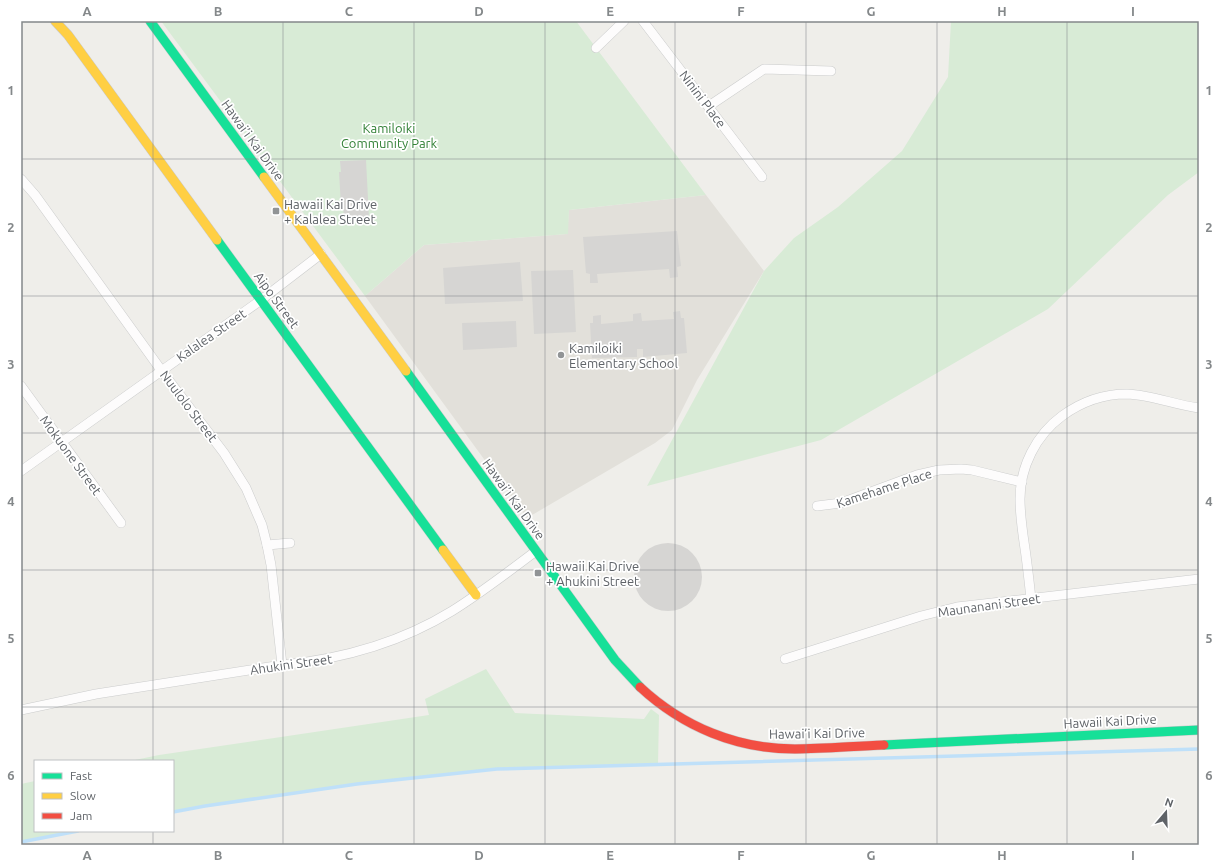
<svg xmlns="http://www.w3.org/2000/svg" width="1220" height="866" font-family="Ubuntu,sans-serif">
<style>
.education{fill:#e2e0da}
.green{fill:#d8ebd6}
.lines{fill:none;stroke-linecap:round;stroke-linejoin:round}
.stream{stroke:#bfe0f9;stroke-width:3.5}
.building{fill:#d6d5d3}
.street-casing{stroke:#cbcccc;stroke-width:10}
.fast-casing{stroke:#cacacb;stroke-width:10}
.slow-casing{stroke:#cacacb;stroke-width:10}
.jam-casing{stroke:#cacacb;stroke-width:10}
.street{stroke:#fdfcfc;stroke-width:9}
.fast{stroke:#16e098;stroke-width:9}
.slow{stroke:#ffcf43;stroke-width:9}
.jam{stroke:#f24e42;stroke-width:9}
.grid{fill:none;stroke:#84888a;stroke-width:1;stroke-opacity:0.55}
.poi-dot{fill:#919496;stroke:#fff;stroke-width:1.5}
.labels{text-anchor:middle;stroke-width:3.5;stroke-linejoin:round;paint-order:stroke}
.street-label{font-size:13px;fill:#5f6368;stroke:#fff}
.park-label{font-size:13px;fill:#348238;stroke:#fff}
.poi-label{font-size:13px;fill:#5f6368;stroke:#fff;text-anchor:start}
.neatline{fill:none;stroke:#84888a;stroke-width:1.5}
.grid-label{font-size:13px;text-anchor:middle;font-weight:bold;fill:#84888a}
</style>
<rect width="100%" height="100%" fill="#efeeea"/>
<!-- education -->
<polygon class="education" points="706,195 764,271 697,380 672,430 655,443 527,518 365,296 424,245 567,234 569,210"/>
<!-- green -->
<g class="green">
<polygon points="161,21 576,21 706,195 569,210 568,234 424,245 365,296"/>
<polygon points="951,21 1199,21 1199,172 1168,195 1048,309 821,440 647,486 764,271 794,238 838,207 902,151 948,77"/>
<polygon points="486,669 515,713 644,719 651,709 659,715 658,764 497,769 357,784 205,806 173,812 173,761 130,761 159,755 429,715 425,699"/>
<polygon points="35,781 35,831 78,831 21,842 21,784"/>
</g>
<g class="lines">
<!-- stream -->
<g class="stream">
<polyline points="173,812 205,806 357,784 497,769 1199,749"/>
<polyline points="21,842 78,831"/>
</g>
</g>
<!-- building -->
<g class="building">
<polygon points="366,160 369,218 344,219 343,206 341,206 339,172 341,172 340,161"/>
<polygon points="677,231 681,266 677,267 678,277 670,278 669,269 597,274 598,283 590,283 590,274 586,273 583,237"/>
<polygon points="520,262 523,301 445,304 443,268"/>
<polygon points="573,270 576,332 534,334 531,271"/>
<polygon points="680,311 681,318 684,318 687,353 643,357 643,349 637,349 637,357 592,358 590,323 593,323 593,316 601,315 601,324 633,321 633,314 641,313 642,321 674,319 673,312"/>
<polygon points="516,321 517,347 463,350 462,323"/>
<circle cx="668" cy="577" r="34"/>
</g>
<g class="lines">
<defs>
<g id="street">
<polyline points="643,21 762,177"/>
<polyline points="596,48 624,21"/>
<polyline points="709,106 764,69 831,71"/>
<polyline points="21,179 35,195 161,370 224,453 246,488 262,525 267,545 271,565 282,665"/>
<polyline points="21,386 121,523"/>
<polyline points="21,471 261,300 321,254"/>
<polyline points="817,506 841,503 917,475 939,470 961,469 972,470 1022,482"/>
<polyline points="267,545 290,543"/>
<path d="M1031,599c-2,-19 -4,-38 -7,-57 -2,-14 -4,-29 -4,-43 0,-32 16,-64 42,-83 19,-14 42,-22 65,-22 25,1 48,11 72,14"/>
<polyline points="785,659 921,616 957,607 1199,579"/>
<path d="M21,710l75,-16 186,-29c60,-6 118,-22 170,-54 29,-18 56,-39 84,-60"/>
</g>
<g id="fast">
<polyline points="150,21 264,177"/>
<polyline points="217,240 443,550"/>
<polyline points="406,371 615,660 640,687"/>
<polyline points="884,745 1199,730"/>
</g>
<g id="slow">
<polyline points="55,21 68,35 217,240"/>
<polyline points="264,177 406,371"/>
<polyline points="443,550 476,595"/>
</g>
<path id="jam" d="M640,687c43,40 97,62 155,62 30,0 59,-3 89,-4"/>
</defs>
<!-- street casing -->
<use href="#street" class="street-casing"/>
<!-- fast casing -->
<use href="#fast" class="fast-casing"/>
<!-- slow casing -->
<use href="#slow" class="slow-casing"/>
<!-- jam casing -->
<use href="#jam" class="jam-casing"/>
<!-- street -->
<use href="#street" class="street"/>
<!-- fast -->
<use href="#fast" class="fast"/>
<!-- slow -->
<use href="#slow" class="slow"/>
<!-- jam -->
<use href="#jam" class="jam"/>
</g>
<!-- grid -->
<path class="grid" d="M153,21v740M283,21v824M414,21v824M545,21v824M675,21v824M806,21v824M937,21v824M1067,21v824M21,159h1178M21,296h1178M21,433h1178M21,570h1178M21,707h1178M153,831v14"/>
<!-- markers -->
<g class="poi-dot">
<rect x="272" y="207" width="8" height="8" rx="2"/>
<circle cx="561" cy="355" r="4"/>
<rect x="534" y="569" width="8" height="8" rx="2"/>
</g>
<g class="labels">
<!-- street labels -->
<g class="street-label">
<text transform="translate(703 99) rotate(53)" y="5">Ninini Place</text>
<text transform="translate(253 140) rotate(54)" y="5">Hawai’i Kai Drive</text>
<text transform="translate(277 300) rotate(54)" y="5">Aipo Street</text>
<text transform="translate(211 335) rotate(-35)" y="5">Kalalea Street</text>
<text transform="translate(189 406) rotate(53)" y="5">Nuulolo Street</text>
<text transform="translate(71 455) rotate(54)" y="5">Mokuone Street</text>
<text transform="translate(884 488) rotate(-18)" y="5">Kamehame Place</text>
<text transform="translate(514 499) rotate(54)" y="5">Hawai’i Kai Drive</text>
<text transform="translate(989 605) rotate(-8)" y="5">Maunanani Street</text>
<text transform="translate(291 664) rotate(-8)" y="5">Ahukini Street</text>
<text transform="translate(1110 721) rotate(-3)" y="5">Hawaii Kai Drive</text>
<text transform="translate(817 733) rotate(-1)" y="5">Hawai’i Kai Drive</text>
</g>
<!-- park labels -->
<g class="park-label">
<text x="389" y="133">Kamiloiki<tspan x="389" dy="15">Community Park</tspan></text>
</g>
<!-- poi labels -->
<g class="poi-label">
<text x="284" y="209">Hawaii Kai Drive<tspan x="284" dy="15">+ Kalalea Street</tspan></text>
<text x="569" y="353">Kamiloiki<tspan x="569" dy="15">Elementary School</tspan></text>
<text x="546" y="571">Hawaii Kai Drive<tspan x="546" dy="15">+ Ahukini Street</tspan></text>
</g>
</g>
<!-- border -->
<rect width="1220" height="866" fill="none" stroke="#ffffff" stroke-width="44"/>
<!-- legend -->
<rect x="34" y="760" width="140" height="72" fill="#ffffff" stroke="#bfc1c3"/>
<rect x="42" y="773" width="20" height="6" fill="#16e098" stroke="#bfc1c3"/>
<text x="70" y="780" font-size="12" fill="#5f6368">Fast</text>
<rect x="42" y="793" width="20" height="6" fill="#ffcf43" stroke="#bfc1c3"/>
<text x="70" y="800" font-size="12" fill="#5f6368">Slow</text>
<rect x="42" y="813" width="20" height="6" fill="#f24e42" stroke="#bfc1c3"/>
<text x="70" y="820" font-size="12" fill="#5f6368">Jam</text>
<!-- north arrow -->
<g transform="translate(1166 812) rotate(19)" stroke="#ffffff" stroke-width="3" paint-order="stroke">
<path d="M0-3L7 15L0 10L-7 15Z" fill="#5f6368"/>
<text y="-6" font-size="11" font-weight="bold" text-anchor="middle" fill="#5f6368">N</text>
</g>
<rect x="22" y="22" width="1176" height="822" class="neatline"/>
<g class="grid-label">
<text x="87" y="16">A</text>
<text x="218" y="16">B</text>
<text x="349" y="16">C</text>
<text x="479" y="16">D</text>
<text x="610" y="16">E</text>
<text x="741" y="16">F</text>
<text x="871" y="16">G</text>
<text x="1002" y="16">H</text>
<text x="1133" y="16">I</text>
<text x="11" y="95">1</text>
<text x="1209" y="95">1</text>
<text x="11" y="232">2</text>
<text x="1209" y="232">2</text>
<text x="11" y="369">3</text>
<text x="1209" y="369">3</text>
<text x="11" y="506">4</text>
<text x="1209" y="506">4</text>
<text x="11" y="643">5</text>
<text x="1209" y="643">5</text>
<text x="11" y="780">6</text>
<text x="1209" y="780">6</text>
<text x="87" y="860">A</text>
<text x="218" y="860">B</text>
<text x="349" y="860">C</text>
<text x="479" y="860">D</text>
<text x="610" y="860">E</text>
<text x="741" y="860">F</text>
<text x="871" y="860">G</text>
<text x="1002" y="860">H</text>
<text x="1133" y="860">I</text>
</g>
</svg>
